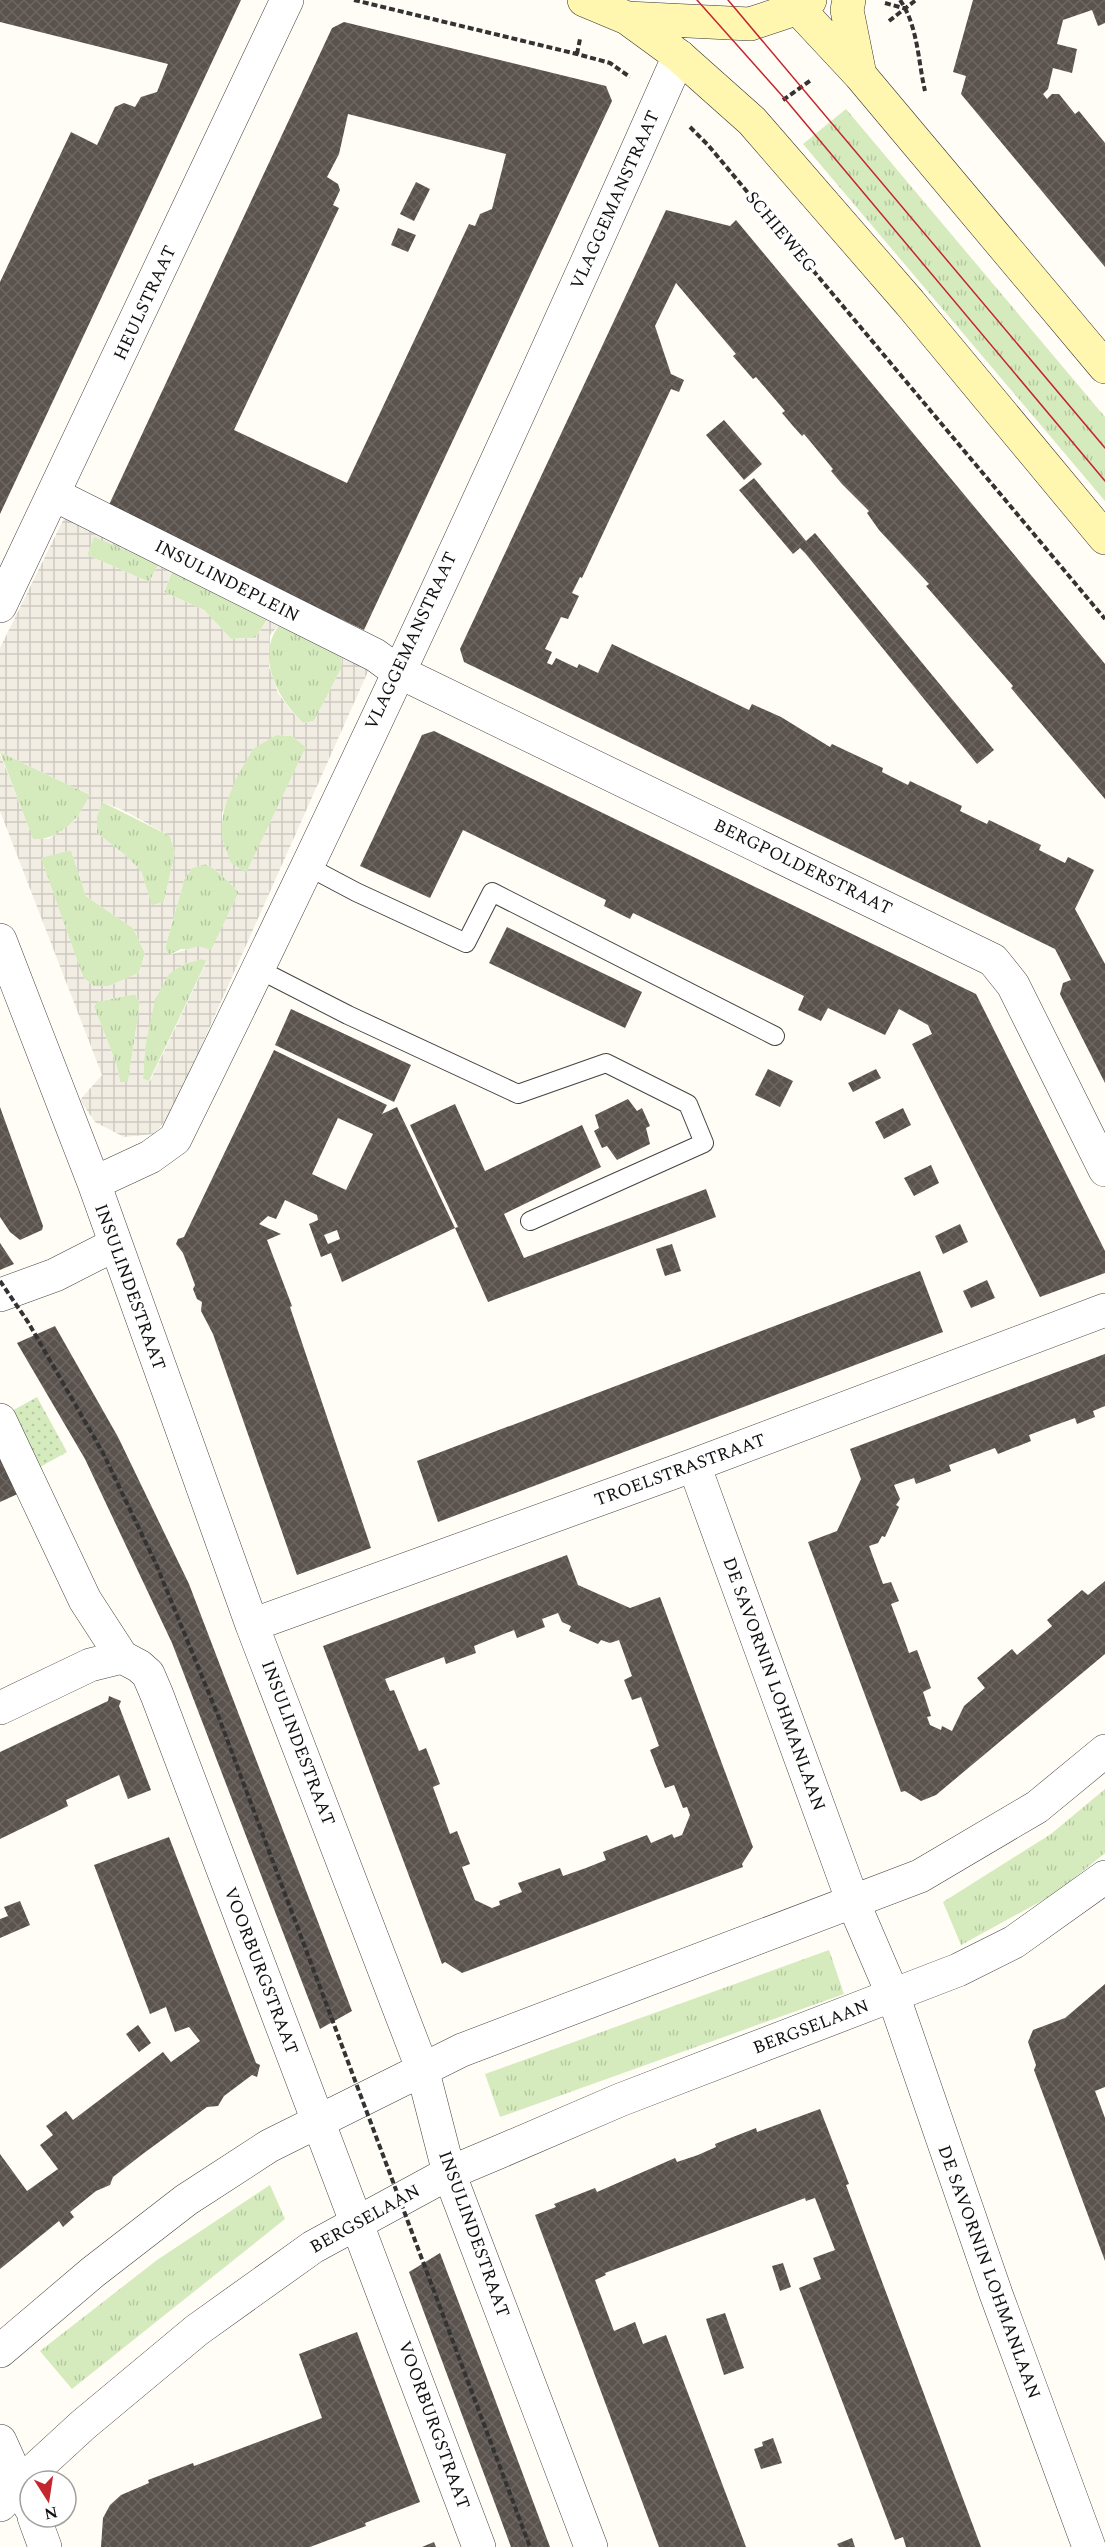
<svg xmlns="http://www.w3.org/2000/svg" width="1105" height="2547" font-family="Spectral,serif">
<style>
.grass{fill:url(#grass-tufts)}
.park{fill:url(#park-dots)}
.plaza{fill:url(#plaza-grid);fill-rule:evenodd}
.building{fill:url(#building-cross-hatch);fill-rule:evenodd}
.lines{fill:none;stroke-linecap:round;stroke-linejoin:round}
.lane-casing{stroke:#444;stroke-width:20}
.street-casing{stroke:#444;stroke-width:34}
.secondary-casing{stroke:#333;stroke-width:34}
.path{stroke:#333;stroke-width:4;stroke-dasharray:6 3;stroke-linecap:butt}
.lane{stroke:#fff;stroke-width:18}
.street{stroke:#fff;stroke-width:33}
.secondary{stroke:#fff6b0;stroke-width:33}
.tram{stroke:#c4262e;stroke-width:1.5}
.path-bridge{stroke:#333;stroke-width:4;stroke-dasharray:6 3;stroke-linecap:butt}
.labels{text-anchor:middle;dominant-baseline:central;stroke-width:6;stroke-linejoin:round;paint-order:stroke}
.street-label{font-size:18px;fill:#111;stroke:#fff}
</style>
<defs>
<pattern id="grass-tufts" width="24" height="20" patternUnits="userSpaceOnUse" patternTransform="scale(1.5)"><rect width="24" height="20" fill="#d5ebbd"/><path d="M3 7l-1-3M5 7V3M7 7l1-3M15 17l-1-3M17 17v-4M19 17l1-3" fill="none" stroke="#b6c8a1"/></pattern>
<pattern id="park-dots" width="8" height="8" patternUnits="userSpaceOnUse" patternTransform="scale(1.5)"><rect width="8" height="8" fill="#d5ebbd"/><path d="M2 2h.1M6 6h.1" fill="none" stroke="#b6c8a1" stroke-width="1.8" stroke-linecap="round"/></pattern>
<pattern id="plaza-grid" width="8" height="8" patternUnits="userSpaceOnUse" patternTransform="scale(1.5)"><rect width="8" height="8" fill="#f1ede2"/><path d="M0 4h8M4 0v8" fill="none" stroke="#cecac1"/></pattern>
<pattern id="building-cross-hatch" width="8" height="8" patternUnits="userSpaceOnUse" patternTransform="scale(1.5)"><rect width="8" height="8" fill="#5a524d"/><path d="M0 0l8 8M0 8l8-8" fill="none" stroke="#6d6662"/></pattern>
</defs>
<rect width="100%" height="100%" fill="#fffdf5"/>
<path class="grass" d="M846,109L1105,417V501L803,144Z
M94,536L159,564L149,582L87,555Z
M172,572L269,617L255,638L231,639L204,610L164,592Z
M281,623L342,656L341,669L314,721L303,723C277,698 254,655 281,623Z
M276,735L292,736L306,747L246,874C242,871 234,867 231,863C209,833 231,775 252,750C258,744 269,739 276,735Z
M0,752L90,795C79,820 61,839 33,840Z
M102,802L170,836L175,852L164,902L152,906L141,871L125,855L97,833V816Z
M71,850L86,896L133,928L145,953L139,973L109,986H93L83,977L40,857Z
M205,864L215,869L239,892L211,951L181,949L169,955L165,948L184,880L192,868Z
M201,959L207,960L149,1081L143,1079C145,1046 146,1003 168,975C176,966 190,962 201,959Z
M135,994L140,1003L128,1082H120L116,1063L94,1007L96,1002Z
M1105,1789V1853L1056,1893L961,1945L943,1902L1051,1834Z
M829,1950L844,1994L500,2117L485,2074Z
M270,2185L285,2219L72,2389L40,2351L157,2260Z"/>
<path class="park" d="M37,1397L67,1452L40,1467L10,1412Z"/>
<path class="plaza" d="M76,494L382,640L171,1114L154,1134L124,1137L95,1122L80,1100L102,1075L0,811V754L33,839H49L75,821L90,795L0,752V648ZM94,537L159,564L149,582L87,555ZM172,572L269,617V618L255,638L231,639L204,610L164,592ZM281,623L342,656L341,669L314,721L303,723L290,710L278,693L269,667L270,635ZM276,735L292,736L306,747L246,873L231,863L222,838V813L236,779L253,749ZM102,802L123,810L170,836L175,852L164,902L152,905L141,871L125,855L97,833V816ZM71,850L86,896L133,928L145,953L139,973L109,986H93L83,977L41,858ZM205,864L215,869L239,892L211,950L198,946L169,955L165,948L184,880L192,868ZM201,959L207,961L150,1081L143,1079L145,1048L155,1000L169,974L184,964ZM135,994L140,1003L128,1082H120L116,1063L94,1007L97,1002Z"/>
<path class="building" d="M0,0H241L0,514V282L71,132L97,145L115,107L124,103L135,107L141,97L157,92L168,64L0,22Z
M973,0H1105V23L1098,26L1092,10L1063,20L1057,44L1077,49L1072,73L1053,68L1048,89L1043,94L1047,99L1052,94H1059L1075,114L1079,111L1105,143V267L961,94L966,76L953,72Z
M344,22L606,86L612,101L364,630L107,509L332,28ZM348,114L506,154L492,209L480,214L475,226L469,224L347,483L234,430L339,208L333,205L340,190L338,184L327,177L339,154Z
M416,182L430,189L414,221L400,214Z
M666,210L730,226L736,220L1105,664V799L1011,688L1013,686L926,586L929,584L879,530L867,513L869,511L842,484L831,471L833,469L804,434L802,436L793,426L782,413L785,411L756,377L753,379L733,356L736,354L676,283L655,326L671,374L684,380L679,392L671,389L582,578L580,577L572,593L579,596L568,619L561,617L545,649L552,652L547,663L552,665L556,658L577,668L579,664L598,673L612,644L749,710L752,704L781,717L830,747L832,744L883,768L882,772L908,785L910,781L962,806L960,811L987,824L989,820L1041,845L1039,850L1065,863L1068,857L1094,870L1075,909L1105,964V1083L1060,994L1063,983L1071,980L1055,949L464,662L460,649Z
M398,228L416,235L408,252L391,245Z
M724,420L762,464L744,480L706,435Z
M754,478L806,541L815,533L994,750L977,764L805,553L800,548L793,554L739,490Z
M434,731L976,994L1105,1251V1273L1040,1297L912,1044L932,1034L928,1025L899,1009L885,1035L828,1008L821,1021L798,1010L804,996L633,913L630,919L604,906L606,900L463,830L430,898L360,866L422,735Z
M507,927L642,992L625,1028L489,963Z
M291,1009L411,1065L394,1102L275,1045Z
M274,1050L387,1105L382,1114L397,1107L455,1228L342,1282L331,1253L321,1257L309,1224L318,1220L317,1215L285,1200L276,1219L268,1216L259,1224L281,1234L267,1240L292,1306L290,1307L371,1548L297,1575L213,1334L201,1311L202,1302L197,1299L193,1289L195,1285L183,1253L176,1244L178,1239L184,1237ZM338,1118L373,1134L346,1190L312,1174ZM337,1230L340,1239L328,1244L324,1235Z
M768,1069L793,1081L780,1107L755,1095Z
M876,1069L881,1078L853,1092L848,1083Z
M628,1099L637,1111L642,1108L650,1126L646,1128L650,1144L617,1160L607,1146L602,1148L594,1131L599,1128L595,1115Z
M455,1104L485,1171L582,1125L601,1167L504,1214L524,1258L706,1189L716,1217L488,1302L455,1228L458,1227L410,1125Z
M0,1107L43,1226L42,1230L20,1240L10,1232L0,1217Z
M903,1108L911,1125L884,1139L875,1122Z
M931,1165L939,1183L914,1196L904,1178Z
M960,1224L968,1242L943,1254L935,1236Z
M0,1243L14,1264L0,1270Z
M672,1244L681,1271L665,1276L656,1249Z
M920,1271L943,1332L438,1522L417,1461Z
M987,1280L995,1298L971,1308L963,1291Z
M55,1326L118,1437L189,1584L352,2011L320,2029L172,1643L85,1459L17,1343Z
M1105,1354V1406L1093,1411L1095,1417L1077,1424L1075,1418L1053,1426L1029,1435L1031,1441L998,1454L995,1448L949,1465L951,1471L916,1484L914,1478L894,1485L900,1499L896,1505L899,1507L885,1537L882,1536L878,1543L869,1546L883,1584L891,1582L899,1601L891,1604L900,1628L909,1653L917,1650L931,1688L923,1692L931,1716L927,1717L930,1725L941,1730L942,1726L952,1731L964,1706L985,1688L977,1678L1012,1649L1017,1655L1052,1626L1047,1620L1082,1590L1088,1595L1105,1581V1654L936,1795L921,1801L905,1791L901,1792L808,1542L837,1531L861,1479L850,1449Z
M0,1450L22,1492L0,1502Z
M567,1555L578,1585L630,1608L660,1597L753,1847L742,1864L743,1867L462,1973L445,1962L442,1964L323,1646ZM558,1613L562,1622L571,1626L569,1631L598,1644L601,1640L610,1643L619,1640L632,1676L624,1680L632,1700L641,1697L659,1746L650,1750L665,1788L674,1785L683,1808L687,1807L690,1815L682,1835L674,1838L672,1834L651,1843L647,1835L603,1852L606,1860L586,1868L563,1876L560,1868L518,1883L522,1892L499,1901L500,1905L492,1908L475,1900L462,1867L470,1864L457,1831L450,1834L433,1787L440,1784L426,1748L419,1751L394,1690L390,1691L385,1679L444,1657L446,1664L476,1653L474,1646L514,1630L517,1638L545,1627L542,1619Z
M109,1696L121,1701L119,1706L151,1790L128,1799L119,1775L66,1800L68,1806L0,1839V1752L108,1701Z
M169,1837L256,2063L260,2065L257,2077L252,2075L224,2096L218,2106L207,2107L144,2153L113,2177L110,2185L96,2191L70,2212L74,2217L63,2227L59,2221L0,2269V2154L27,2191L58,2169L40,2145L53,2135L46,2126L66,2111L73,2120L163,2052L171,2062L200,2041L189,2027L175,2032L166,2007L150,2014L94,1865Z
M20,1901L30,1925L0,1938V1919L8,1916L4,1907Z
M1105,1984V2087L1095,2091L1105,2118V2261L1034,2070L1036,2065L1028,2042L1033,2030L1065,2018Z
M138,2025L151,2043L139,2052L126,2034Z
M820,2109L849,2184L846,2185L981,2547H906L903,2537L895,2540L799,2288L821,2279L813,2258L835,2250L815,2198L806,2201L805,2198L605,2273L606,2275L595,2280L614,2331L635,2322L643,2344L666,2335L746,2547H659L535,2215L556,2207L554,2204L595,2188L597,2192L675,2158L677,2162L698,2155L716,2147L715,2144L756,2128L757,2132Z
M440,2253L474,2343L550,2547H511L494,2501L409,2272Z
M783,2263L791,2287L780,2291L772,2266Z
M725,2313L744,2368L724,2375L706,2319Z
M357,2332L420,2502L365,2523L366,2526L310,2547H101L103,2518L110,2505L121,2495L149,2483L148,2480L193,2463L194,2466L322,2418L299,2354Z
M773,2438L782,2463L761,2469L754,2449L763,2446L762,2442Z
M852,2538L855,2547H839L837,2544Z
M434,2542L436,2547H422Z"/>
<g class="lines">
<defs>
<path id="lane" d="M307,866L356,892L466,943L492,892L775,1036
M258,969L348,1015L518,1094L606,1063L688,1104L704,1143L530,1221"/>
<path id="street" d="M55,495L375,655L397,671L993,960L1013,985L1105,1170
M0,606L287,0
M0,940L94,1183L252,1625L422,2068L449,2173L591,2547
M94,1183L150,1157L175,1139C351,782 518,420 679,56
M0,1295L55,1275L114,1245
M0,1420L85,1600L122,1657L139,1666L148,1674L157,1695L479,2547
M694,1465L853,1902L893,1995L996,2294L1089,2547
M252,1625L694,1465L1105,1310
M0,1708L90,1665L122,1657
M0,2351L93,2272L186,2200L269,2146L462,2050L920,1876L1037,1807L1105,1751
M0,2441L30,2507
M0,2505L21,2482L83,2425L197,2330L313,2247L449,2173L499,2152L620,2100L958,1970L1014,1942L1105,1877
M34,2517L45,2547"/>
<path id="secondary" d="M584,0L627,18L679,56L752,121L910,303L1105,538
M790,0L860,75L1105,367
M849,0L847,10L860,75
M627,18L750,24L798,8L810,0"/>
</defs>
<use href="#lane" class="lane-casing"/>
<use href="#street" class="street-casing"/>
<use href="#secondary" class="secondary-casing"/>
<path class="path" d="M354,0L577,54L610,63L630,77
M900,0C918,26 918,61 925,91
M885,3L907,9
M889,21L916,0
M577,54L580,39
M783,100L811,80
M690,127L708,145L1105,619"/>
<use href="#lane" class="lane"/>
<use href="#street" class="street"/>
<use href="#secondary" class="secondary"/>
<path class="tram" d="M697,0L785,99L1105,481
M728,0L1105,448"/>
<path class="path-bridge" d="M0,1281L28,1322L103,1453L156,1564L219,1718L530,2547"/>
</g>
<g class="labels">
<g class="street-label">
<text transform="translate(615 200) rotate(-66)">VLAGGEMANSTRAAT</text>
<text transform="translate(781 232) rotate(50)">SCHIEWEG</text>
<text transform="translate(145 303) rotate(-65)">HEULSTRAAT</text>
<text transform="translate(227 581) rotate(27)">INSULINDEPLEIN</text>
<text transform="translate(411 641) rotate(-65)">VLAGGEMANSTRAAT</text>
<text transform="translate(803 867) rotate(26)">BERGPOLDERSTRAAT</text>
<text transform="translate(130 1287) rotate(70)">INSULINDESTRAAT</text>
<text transform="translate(680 1470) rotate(-20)">TROELSTRASTRAAT</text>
<text transform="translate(774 1684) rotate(70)">DE SAVORNIN LOHMANLAAN</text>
<text transform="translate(298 1743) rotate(69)">INSULINDESTRAAT</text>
<text transform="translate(261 1971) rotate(69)">VOORBURGSTRAAT</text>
<text transform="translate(811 2027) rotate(-21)">BERGSELAAN</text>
<text transform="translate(365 2219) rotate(-29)">BERGSELAAN</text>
<text transform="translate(474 2234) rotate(70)">INSULINDESTRAAT</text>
<text transform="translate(989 2272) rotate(70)">DE SAVORNIN LOHMANLAAN</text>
<text transform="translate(434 2425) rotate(70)">VOORBURGSTRAAT</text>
</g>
</g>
<g transform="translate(48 2499) rotate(168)"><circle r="28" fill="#ffffff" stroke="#a0a0a0" stroke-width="1.5"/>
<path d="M0-4.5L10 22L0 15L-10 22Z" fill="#c4262e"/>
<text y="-9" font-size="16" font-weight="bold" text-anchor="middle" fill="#111111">N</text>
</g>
</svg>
